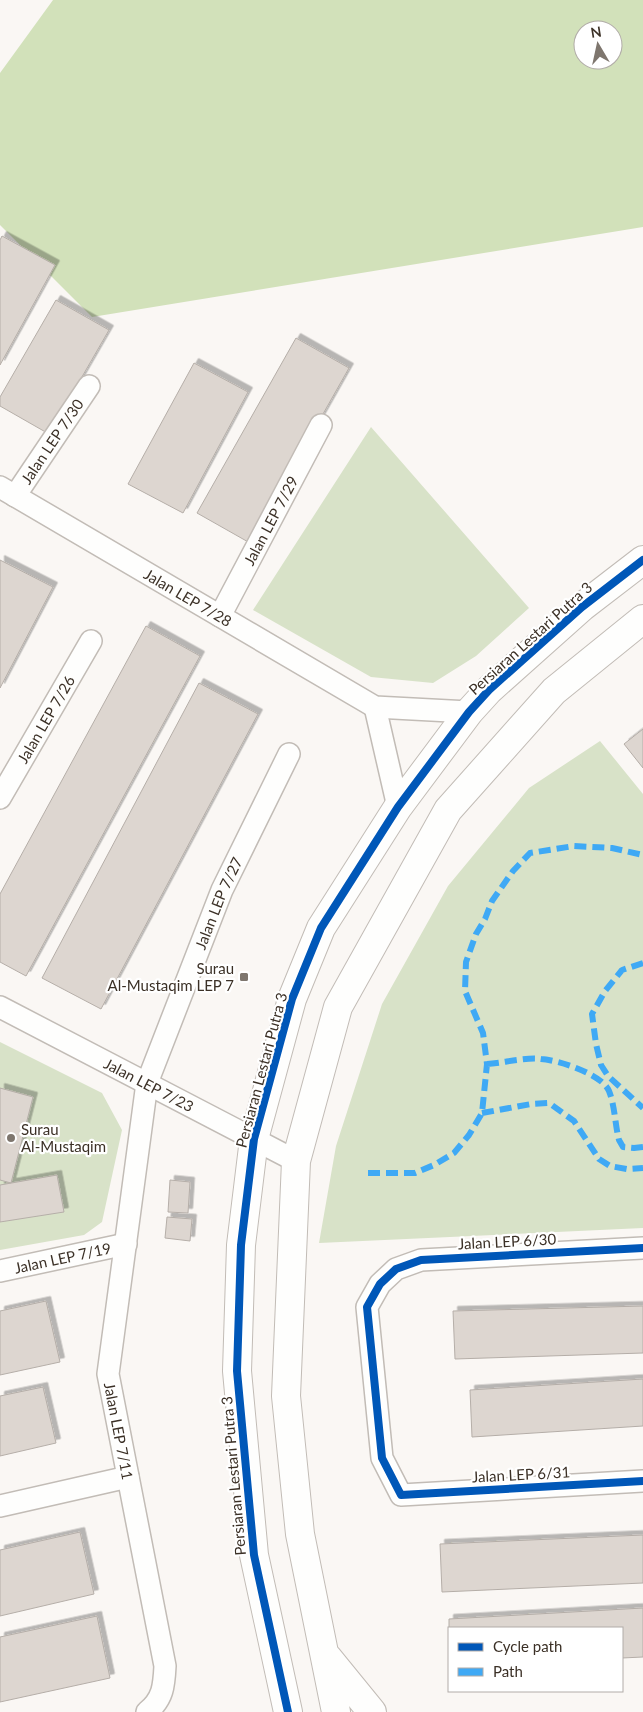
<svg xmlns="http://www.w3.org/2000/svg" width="643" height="1712" font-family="Lato,sans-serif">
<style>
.green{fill:#d8e2c8}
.forest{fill:#d2e1ba;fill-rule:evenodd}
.building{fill:#ddd6d0;stroke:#b5aea8;filter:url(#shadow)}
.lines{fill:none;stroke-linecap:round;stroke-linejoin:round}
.minor-casing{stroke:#c2bcb6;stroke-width:24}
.tertiary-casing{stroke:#c2bcb6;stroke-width:30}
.minor{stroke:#fefefd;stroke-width:21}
.tertiary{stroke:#fefefd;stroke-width:28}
.quiet{stroke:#3fa9f5;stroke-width:6;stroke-dasharray:12 6;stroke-linecap:butt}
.cycleway-casing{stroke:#fff;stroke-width:11}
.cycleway{stroke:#0057b8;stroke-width:8}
.poi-dot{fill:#7e766e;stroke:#fff;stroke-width:2}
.labels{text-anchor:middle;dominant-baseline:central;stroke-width:4.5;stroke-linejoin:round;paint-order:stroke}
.street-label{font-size:15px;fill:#3b3026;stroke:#fff}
.poi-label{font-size:15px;fill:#3b3026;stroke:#fff;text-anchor:end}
</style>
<defs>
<filter id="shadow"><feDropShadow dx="4.5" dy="-4.5" stdDeviation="0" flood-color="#0004"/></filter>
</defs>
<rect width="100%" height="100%" fill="#faf7f4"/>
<path class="green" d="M371,427L529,608L476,656L433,683L371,677L253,610Z
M600,741L643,794V1228L319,1243L336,1146L382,1004L448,886L529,788Z
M0,1042L102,1093L122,1130L102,1222L84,1235L0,1250Z"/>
<path class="forest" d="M53,0H643V227L92,317L0,225V73ZM583,30H613V60H583Z"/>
<path class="building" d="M2,236L55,265L0,365V240Z
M56,300L109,330L49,434L0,406V397Z
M296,338L349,368L250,543L197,513Z
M194,363L248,392L183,513L128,484Z
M0,560L53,587L0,688Z
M146,626L200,656L26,976L0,962V894Z
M199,683L258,714L101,1009L42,978Z
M643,729V768L624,744Z
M0,1088L33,1097L11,1183L0,1180Z
M57,1175L64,1212L0,1222V1185Z
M170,1180L190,1182L188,1213L168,1212Z
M167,1217L192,1219L190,1241L165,1238Z
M46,1301L60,1362L0,1375V1311Z
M643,1306V1353L455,1359L453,1311Z
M643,1379V1426L472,1437L470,1390Z
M43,1387L56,1443L0,1456V1396Z
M80,1532L94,1594L0,1616V1550Z
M643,1535V1583L442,1592L440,1544Z
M643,1608V1657L622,1658V1628H449V1619Z
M97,1616L110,1678L0,1702V1637Z"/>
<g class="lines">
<defs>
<g id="minor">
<path id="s1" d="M0,487L375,707L469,712"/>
<path id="s2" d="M15,496L89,386"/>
<path id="s3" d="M220,616L321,425"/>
<path d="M375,707L398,807"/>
<path id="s4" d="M0,798L91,641"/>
<path id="s5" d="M0,1007L296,1161"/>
<path d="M643,1248L421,1260L396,1269L380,1284L367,1307L382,1458L401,1495L643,1481"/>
<path id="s6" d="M0,1271L126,1244"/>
<path d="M0,1506L128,1477"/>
<path id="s7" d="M147,1712C163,1699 164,1686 165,1666L108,1374L147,1083L222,890L289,754"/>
</g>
<path id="tertiary" d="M328,1658L372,1712
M288,1712L254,1555L237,1371L241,1245L254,1139L292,999L321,928L398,807L469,712L489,690L582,607L643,560
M336,1712L300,1534L286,1396L296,1161L338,1007L448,810L554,691L643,619"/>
</defs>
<use href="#minor" class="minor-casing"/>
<use href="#tertiary" class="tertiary-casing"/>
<use href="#minor" class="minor"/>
<use href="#tertiary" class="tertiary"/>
<path class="quiet" d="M643,963L622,970L605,991L592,1014L596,1044L601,1065L608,1076L643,1108
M487,1064C503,1063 526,1057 541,1059C558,1060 602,1074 609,1091C615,1106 615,1125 619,1140L623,1147L634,1148L643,1147
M482,1113L531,1104L549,1103L574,1121L599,1159L610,1166L627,1169L643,1168
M368,1173H415L434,1165L454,1153L469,1135L482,1113L487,1064L483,1033L465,991L466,962L476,934L485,919L492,901L513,871L530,853L574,846L612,848L643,855"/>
<defs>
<path id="cycleway" d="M643,1248L421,1260L396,1269L380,1284L367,1307L382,1458L401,1495L643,1481
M288,1712L254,1555L237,1371L241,1245L254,1139L292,999L321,928L398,807L469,712L489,690L582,607L643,560"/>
</defs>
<use href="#cycleway" class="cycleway-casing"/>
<use href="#cycleway" class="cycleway"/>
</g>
<g class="poi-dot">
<rect x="239" y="972" width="10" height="10" rx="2.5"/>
<circle cx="11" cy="1138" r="5"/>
</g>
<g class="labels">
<g class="street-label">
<text stroke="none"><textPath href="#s2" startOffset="66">Jalan LEP 7/30</textPath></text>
<text stroke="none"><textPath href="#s3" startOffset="108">Jalan LEP 7/29</textPath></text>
<text stroke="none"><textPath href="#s1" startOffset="218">Jalan LEP 7/28</textPath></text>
<text transform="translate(530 638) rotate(-42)">Persiaran Lestari Putra 3</text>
<text stroke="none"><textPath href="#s4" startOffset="91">Jalan LEP 7/26</textPath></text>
<text stroke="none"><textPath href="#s7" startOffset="836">Jalan LEP 7/27</textPath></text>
<text transform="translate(261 1070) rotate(-75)">Persiaran Lestari Putra 3</text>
<text stroke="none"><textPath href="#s5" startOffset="168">Jalan LEP 7/23</textPath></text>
<text transform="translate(507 1241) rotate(-3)">Jalan LEP 6/30</text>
<text stroke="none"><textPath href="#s6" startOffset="64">Jalan LEP 7/19</textPath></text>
<text transform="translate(119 1431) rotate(79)">Jalan LEP 7/11</text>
<text transform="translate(521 1474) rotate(-3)">Jalan LEP 6/31</text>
<text transform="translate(233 1476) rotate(-95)">Persiaran Lestari Putra 3</text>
</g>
<g class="poi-label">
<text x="234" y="968">Surau<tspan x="234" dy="17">Al-Mustaqim LEP 7</tspan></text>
<text x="21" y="1129" text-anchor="start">Surau<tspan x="21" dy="17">Al-Mustaqim</tspan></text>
</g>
</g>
<rect x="448" y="1627" width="175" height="65" fill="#ffffff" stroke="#b1aca8"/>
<rect x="458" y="1643" width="25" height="8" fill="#0057b8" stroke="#b1aca8"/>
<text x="493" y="1652" font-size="15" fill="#3b3026">Cycle path</text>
<rect x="458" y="1668" width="25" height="8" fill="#3fa9f5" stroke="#b1aca8"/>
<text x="493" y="1677" font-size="15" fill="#3b3026">Path</text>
<g transform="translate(598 45) rotate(351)"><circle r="24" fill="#ffffff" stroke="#b1aca8"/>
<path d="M0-4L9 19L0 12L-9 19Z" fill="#7e766e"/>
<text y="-8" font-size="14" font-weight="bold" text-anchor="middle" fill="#3b3026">N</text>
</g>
</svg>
